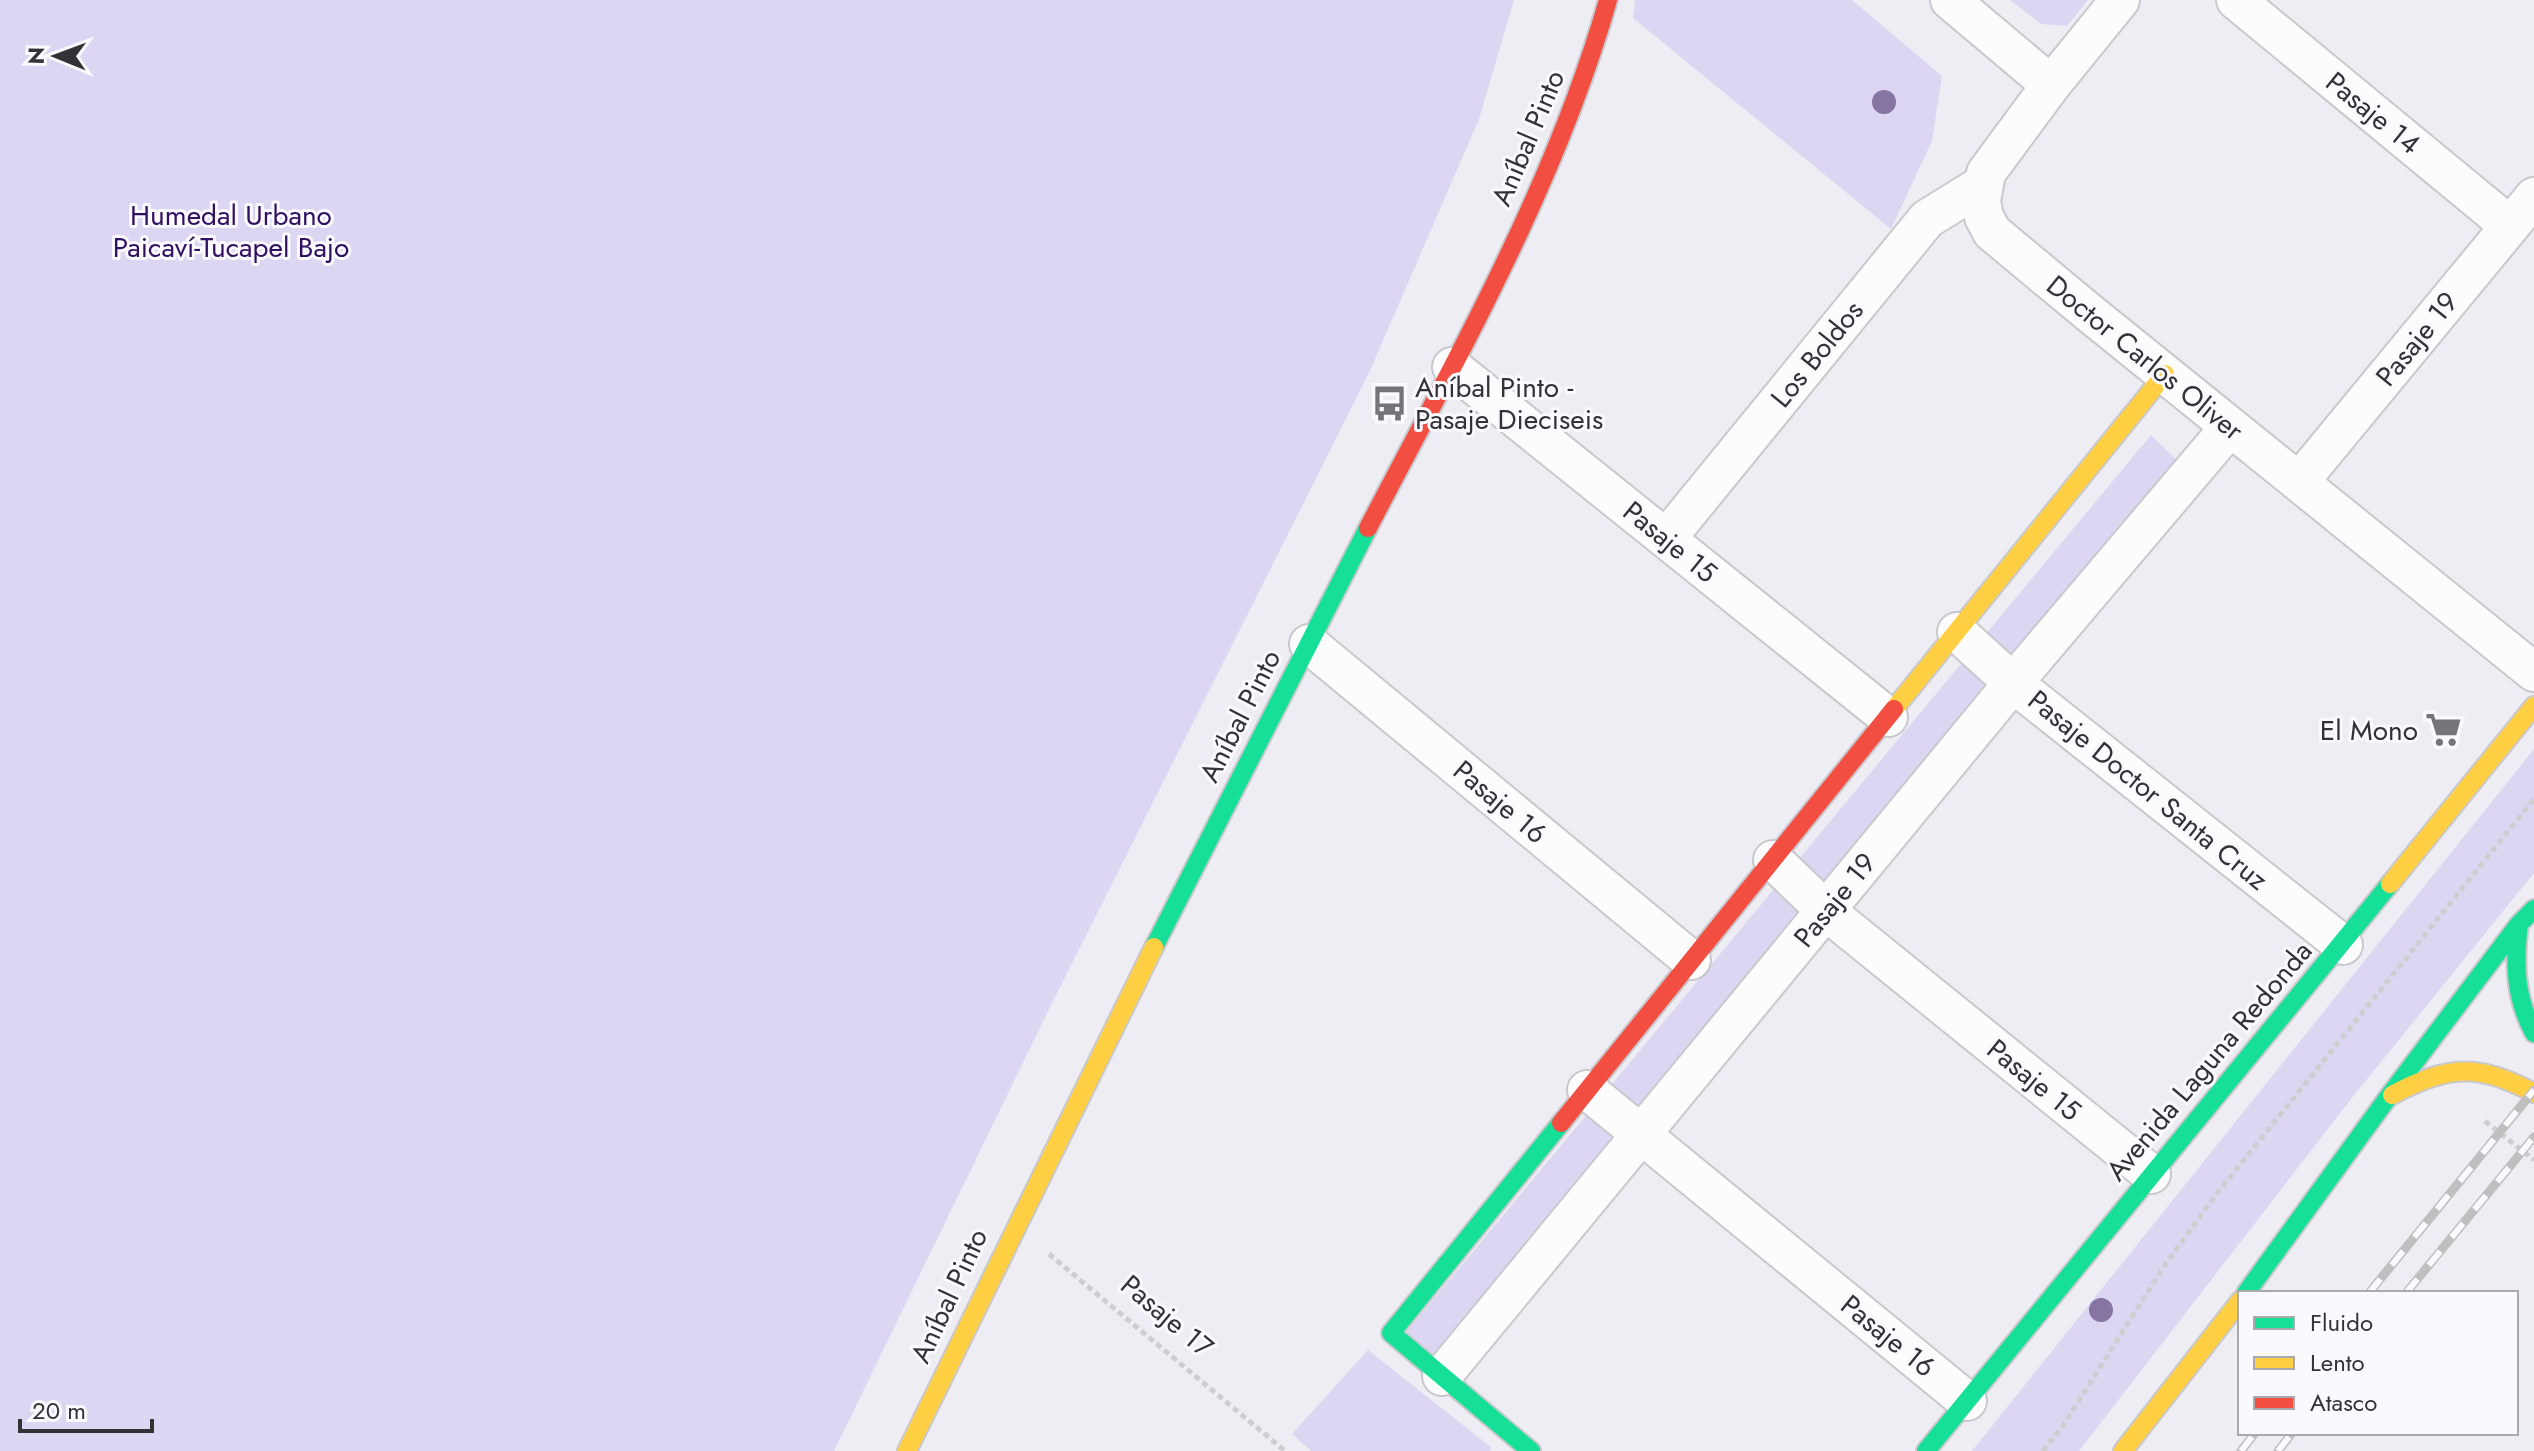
<svg xmlns="http://www.w3.org/2000/svg" width="2534" height="1451" font-family="Jost,sans-serif">
<style>
.green{fill:#dcd6f2}
.lines{fill:none;stroke-linecap:round;stroke-linejoin:round}
.street-casing{stroke:#c9c8cc;stroke-width:42}
.fast-casing{stroke:#c9c8cc;stroke-width:22}
.slow-casing{stroke:#c9c8cc;stroke-width:22}
.jam-casing{stroke:#c9c8cc;stroke-width:22}
.path{stroke:#ceced0;stroke-width:5;stroke-dasharray:6 4;stroke-linecap:butt}
.street{stroke:#fcfcfd;stroke-width:38}
.fast{stroke:#16e098;stroke-width:18}
.slow{stroke:#ffcf43;stroke-width:18}
.jam{stroke:#f24e42;stroke-width:18}
.rail-casing{stroke:#bfbfc0;stroke-width:9}
.rail{stroke:#faf9fd;stroke-width:6;stroke-dasharray:18;stroke-linecap:butt}
.tree{fill:#8674a2}
.labels{text-anchor:middle;dominant-baseline:central;stroke-width:6;stroke-linejoin:round;paint-order:stroke}
.street-label{font-size:28px;fill:#333337;stroke:#faf9fd}
.park-label{font-size:28px;fill:#30115f;stroke:#faf9fd}
.poi-label{font-size:28px;fill:#333337;stroke:#faf9fd;text-anchor:start}
</style>
<rect width="100%" height="100%" fill="#eeedf3"/>
<path class="green" d="M0,0H1514L1479,119L1369,373L1051,1005L834,1451H0Z
M1635,0H1852L1942,76L1932,141L1891,229L1633,18Z
M2010,0H2088L2067,26L2041,24Z
M2151,435L2177,460L1432,1362L1402,1337Z
M2534,749V873L2351,1099L2079,1451H1972Z
M1368,1350L1492,1448L1490,1451H1311L1292,1434Z"/>
<g class="lines">
<defs>
<path id="street" d="M1950,0L2051,85
M2120,0L2051,85L1986,173L1981,201L1984,217L1992,232L2087,311L2534,672
M2236,0L2510,226
M1452,367L1888,717
M2299,482L2534,197
M1666,539L1927,219L1982,185
M1957,632L2013,683L2343,945
M1309,644L1691,960
M1773,860L1826,911L2151,1174
M1587,1090L1967,1401
M1442,1376L2013,683L2230,427"/>
<path id="fast" d="M2519,924C2514,963 2515,998 2534,1033
M1154,947L1368,528
M2246,1293L2389,1096L2519,924L2534,909
M1531,1451L1391,1333L1561,1123
M1926,1451L2390,884"/>
<path id="slow" d="M1894,709L2165,374
M2390,884L2534,706
M2392,1095C2447,1065 2479,1063 2534,1093
M907,1451L1154,947
M2123,1451L2240,1301"/>
<path id="jam" d="M1368,528C1457,357 1555,186 1608,0
M1561,1123L1894,709"/>
</defs>
<use href="#street" class="street-casing"/>
<use href="#fast" class="fast-casing"/>
<use href="#slow" class="slow-casing"/>
<use href="#jam" class="jam-casing"/>
<path class="path" d="M2485,1121L2534,1160
M1049,1254L1285,1451
M2043,1451L2064,1424L2165,1265L2215,1196L2534,799"/>
<use href="#street" class="street"/>
<use href="#fast" class="fast"/>
<use href="#slow" class="slow"/>
<use href="#jam" class="jam"/>
<defs>
<path id="rail" d="M2369,1293L2534,1090
M2406,1293L2534,1137
M2241,1451L2255,1433
M2278,1451L2292,1433"/>
</defs>
<use href="#rail" class="rail-casing"/>
<use href="#rail" class="rail"/>
</g>
<g class="tree">
<circle cx="1884" cy="102" r="12"/>
<circle cx="2101" cy="1310" r="12"/>
</g>
<defs>
<symbol id="bus-bare" viewBox="-9 -9 18 18"><path d="M-5-6H5V4H4V6H2V4H-2V6H-4V4H-5ZM-3.5-4V0h7V-4ZM-3.5 1.2v1.5H-2V1.2ZM2 1.2v1.5H3.5V1.2Z" fill="#747479" stroke="#faf9fd" stroke-width="2.5" paint-order="stroke"/></symbol>
<symbol id="supermarket-bare" viewBox="-9 -9 18 18"><path d="M-6-5.5h2.5l.6 2H6L4.5 2H-2.5L-4.4-4H-6ZM-1.5 3.2a1.3 1.3 0 1 0 .1 0ZM3 3.2a1.3 1.3 0 1 0 .1 0Z" fill="#747479" stroke="#faf9fd" stroke-width="2.5" paint-order="stroke"/></symbol>
</defs>
<g fill-rule="evenodd">
<use href="#bus-bare" x="1364" y="378" width="51" height="51"/>
<use href="#supermarket-bare" x="2418" y="704" width="51" height="51"/>
</g>
<g class="labels">
<g class="street-label">
<text transform="translate(2373 113) rotate(39)">Pasaje 14</text>
<text transform="translate(1528 138) rotate(-67)">Aníbal Pinto</text>
<text transform="translate(2417 339) rotate(-51)">Pasaje 19</text>
<text transform="translate(1817 354) rotate(-51)">Los Boldos</text>
<text transform="translate(2145 358) rotate(39)">Doctor Carlos Oliver</text>
<text transform="translate(1670 542) rotate(39)">Pasaje 15</text>
<text transform="translate(1240 716) rotate(-63)">Aníbal Pinto</text>
<text transform="translate(2148 790) rotate(39)">Pasaje Doctor Santa Cruz</text>
<text transform="translate(1500 802) rotate(40)">Pasaje 16</text>
<text transform="translate(1835 900) rotate(-51)">Pasaje 19</text>
<text transform="translate(2209 1061) rotate(-50)">Avenida Laguna Redonda</text>
<text transform="translate(2034 1080) rotate(39)">Pasaje 15</text>
<text transform="translate(949 1296) rotate(-65)">Aníbal Pinto</text>
<text transform="translate(1167 1316) rotate(40)">Pasaje 17</text>
<text transform="translate(1888 1336) rotate(39)">Pasaje 16</text>
</g>
<g class="park-label">
<text x="231" y="215">Humedal Urbano<tspan x="231" dy="32">Paicaví-Tucapel Bajo</tspan></text>
</g>
<g class="poi-label">
<text x="1415" y="387">Aníbal Pinto -<tspan x="1415" dy="32">Pasaje Dieciseis</tspan></text>
<text x="2418" y="730" text-anchor="end">El Mono</text>
</g>
</g>
<rect x="2238" y="1291" width="280" height="144" fill="#faf9fd" stroke="#aaaaae" stroke-width="2"/>
<rect x="2254" y="1317" width="40" height="12" fill="#16e098" stroke="#aaaaae" stroke-width="2"/>
<text x="2310" y="1331" font-size="24" fill="#333337">Fluido</text>
<rect x="2254" y="1357" width="40" height="12" fill="#ffcf43" stroke="#aaaaae" stroke-width="2"/>
<text x="2310" y="1371" font-size="24" fill="#333337">Lento</text>
<rect x="2254" y="1397" width="40" height="12" fill="#f24e42" stroke="#aaaaae" stroke-width="2"/>
<text x="2310" y="1411" font-size="24" fill="#333337">Atasco</text>
<g transform="translate(56 56) rotate(271)" stroke="#faf9fd" stroke-width="6" paint-order="stroke">
<path d="M0-6L14 30L0 20L-14 30Z" fill="#333337"/>
<text y="-12" font-size="22" font-weight="bold" text-anchor="middle" fill="#333337">N</text>
</g>
<path d="M20 1419v12h132v-12" fill="none" stroke="#333337" stroke-width="4"/>
<text x="32" y="1419" font-size="24" fill="#333337" stroke="#faf9fd" stroke-width="6" paint-order="stroke">20 m</text>
</svg>
